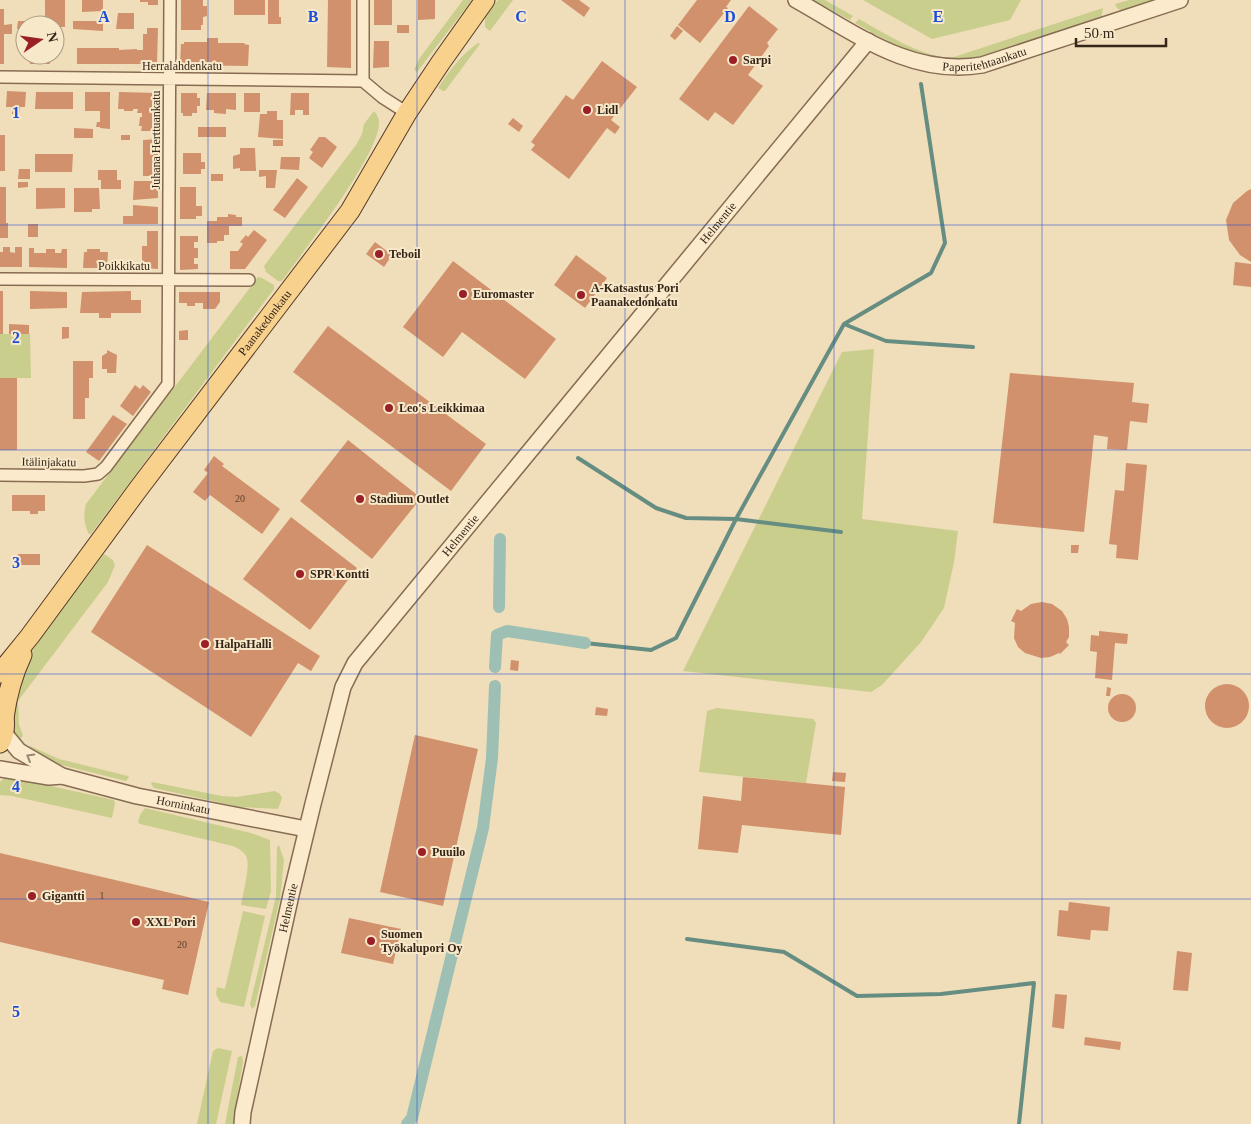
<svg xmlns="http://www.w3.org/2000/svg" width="1251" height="1124" font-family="Georgia,serif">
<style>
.green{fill:#cace8d}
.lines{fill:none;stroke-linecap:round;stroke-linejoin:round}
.stream{stroke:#668d82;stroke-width:4}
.canal{stroke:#9ec0b4;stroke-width:12}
.building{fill:#d1916c}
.minor-casing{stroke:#876c53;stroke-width:14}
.tertiary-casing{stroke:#876c53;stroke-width:18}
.primary-casing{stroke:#543a28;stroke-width:21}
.minor{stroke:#fbebcc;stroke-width:11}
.tertiary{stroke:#fbebcc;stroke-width:15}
.primary{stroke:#f8d18c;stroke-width:19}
.oneway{stroke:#988872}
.grid{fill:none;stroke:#1d4ed8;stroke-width:1;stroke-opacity:0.55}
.poi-dot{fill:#9a1f26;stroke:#f7e8c9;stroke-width:2}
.labels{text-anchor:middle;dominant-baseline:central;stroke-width:4;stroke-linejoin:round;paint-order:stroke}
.number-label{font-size:10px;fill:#5c402e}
.street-label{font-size:12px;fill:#352519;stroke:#f7e8c9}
.poi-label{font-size:12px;font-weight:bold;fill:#352519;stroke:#f7e8c9;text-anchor:start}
.grid-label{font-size:16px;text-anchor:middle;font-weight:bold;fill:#1d4ed8;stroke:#f7e8c9;stroke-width:4;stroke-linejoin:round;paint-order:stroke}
</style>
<rect width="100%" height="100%" fill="#f0ddb9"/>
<path class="green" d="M463,0H472L417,72L414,70L419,59Z
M498,0H513L490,31L485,27V17Z
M812,0H825L853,16L850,20Z
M863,0H1021L1010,20L932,39Z
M1129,0H1161L1123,12L1117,8L1115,4Z
M1103,8L1101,20L980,58C927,66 899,48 855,23L859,19C888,35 917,55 951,58Z
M478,43L480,44L445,91H443L438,88C449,71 462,54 478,43Z
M374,111C376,113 379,118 379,121C382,152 302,253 282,281H278L266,272L264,266L356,145L362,134L364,124Z
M258,277L262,278L274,285V289L91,534H89C84,525 83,514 86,504Z
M0,334H30L31,378H0Z
M874,349L862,519L958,531L954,562L944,608L921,642L882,685L871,692L683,671L842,352Z
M104,554L113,560L115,565L108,582L18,701L19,725L23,735L18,744L14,738L11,702L30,652Z
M717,708L813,719L816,723L806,783L699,772L707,711Z
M30,746L59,759L128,776L129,777L126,781L49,762L26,749Z
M6,776L114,800L115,804L112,818L12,796L0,795V782Z
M152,782L222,796L236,797L275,791L280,794L282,798L278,809L239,807L154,788L151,784Z
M145,808L251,833L270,840L271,891L266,909L241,905C243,893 251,865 246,856C243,851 238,848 233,846L140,824L138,822L140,815Z
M279,845L284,860L280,899L255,1006L252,1009L250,1004L276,896L277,847Z
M243,911L265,916L244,1007L220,1002L216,994L217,987L225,989Z
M218,1048L232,1051L216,1124H197L213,1051Z
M242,1056L243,1062L233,1124H225L238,1057Z"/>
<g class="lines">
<path class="stream" d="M844,324L886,341L973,347
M578,458L656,508L686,518L736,519L841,532
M585,643L651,650L676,638L736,519L844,324L931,273L945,243L921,84
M687,939L784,952L857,996L941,994L1034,983L1019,1124"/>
<path class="canal" d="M499,607L500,539
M495,667L497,635L507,631L585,643
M407,1124L412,1118L483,828L492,758L495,686"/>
</g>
<path class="building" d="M45,0H65V27H55V21H45Z
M82,0H103V11L82,12Z
M140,0H158V5H148V2H140Z
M181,0H203V6H207V16L203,17V25H201V30H181Z
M234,0H265V15H234Z
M268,0H279V17H281V24H268Z
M328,0H351V68L327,67Z
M374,0H392V25H374Z
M418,0H435V19L418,20Z
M561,0H579L590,8L584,17Z
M697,0H731L726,7L728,8L700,43L678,25Z
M749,6L778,29L767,43L769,46L748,75L763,86L733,125L715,112L708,121L679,99Z
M0,9H4V25L12,24V34H4V64H0Z
M118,13H134V29H116Z
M18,21H30V25H25V29H17Z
M73,21H103V31L73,29Z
M397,25H409V33H397Z
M677,26L683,31L675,40L670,36Z
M147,28H158L157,64H77V48H119V50L137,49V50H143V34H147Z
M207,38H218V43H245L244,44L249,45L248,66L180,65L181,44H184V42H207Z
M374,41H389V67L373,68Z
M30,55H50V64H30Z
M602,61L637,87L611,120L620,127L615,134L607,128L569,179L531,150L535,145L531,142L566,95L573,100Z
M7,91L26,92L25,107H20L19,114H12V107H6Z
M36,92H73V109H35Z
M85,92H110V129L100,128V127H96L97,122H100V111H85Z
M119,92L158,93V131H141L142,126H139L140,117H142V113H137L138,109H133V111H124V109H118Z
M181,93H197V98H200V106H197V113H192V116H183V113H181Z
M207,93H236V110L226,109V114L214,113V110H206Z
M244,93H260V112H244Z
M291,93H309V115H303V110H295V115H290Z
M267,111H277V120H283V139L258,137L260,114H267Z
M513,118L523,126L519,132L508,124Z
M198,127H226V137H198Z
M74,128L93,129V138H74Z
M0,135H5V171H0Z
M121,135H130V140H121Z
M319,137H325L337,147L322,168L309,158L313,152L310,150Z
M158,139V176H143V140Z
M273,140H283V146H273Z
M240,148H255L256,171H240V168L233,169V156L240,154Z
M183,153H201V162H205V169H201V174H183Z
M35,154H73L72,172H35Z
M281,157H300L299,170L280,169Z
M19,169H30V179H18Z
M98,170H117V180H121V189H101V180H98Z
M259,170H277L275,188H266V176L259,177Z
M211,174H223V181H211Z
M297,178L308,187L285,218L273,210Z
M134,181H158V198L133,200Z
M18,182H28V187L18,188Z
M0,187H6V223H8V238H0Z
M180,187H196V206H202V216H196V219H180Z
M36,188H65V208L36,209Z
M74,188H99L100,209H92V212H74Z
M1251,189V262L1240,255L1229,240L1226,220L1233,203L1247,191Z
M133,205L158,207V224H123V216H133Z
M228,214L236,215V217H242V226H229V235H224V241H217V243H207V221H217V217H228Z
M28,224H38V237H28Z
M254,230L267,240L245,269H230V251H238L243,244L240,242L246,235L248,237Z
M147,231H158V269L142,268V246H147Z
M180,236H198V242H194V248H198V258H194V264H198V269L180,270Z
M375,242L392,255L384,267L366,254Z
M3,247H10V252L15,253V247H22V267H0V252H3Z
M29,248H34V253H46V249H55V253H61L62,249H67V268L29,267Z
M87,249H100V252H108L107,268H83L84,252H87Z
M576,255L607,278L585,308L554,285Z
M453,261L556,339L525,379L462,332L443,357L403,327Z
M1235,262L1251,264V287L1233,285Z
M0,291H3V334H0Z
M30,291L67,292V308L30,309Z
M131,291V300H141V313H111V318H99V313H80L82,292Z
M179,292H220V302L215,309H203V303H195V306H187V303H179Z
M9,324L29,325V334H9Z
M328,326L486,444L451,491L293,372Z
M62,327H69V338L62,339Z
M188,330V340H179V331Z
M107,350L117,355L116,373H107V369H102V356L107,353Z
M73,361H93V378H89V398H85V419H73Z
M1010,373L1134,383L1132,402L1149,404L1147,423L1130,421L1127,450L1107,449L1108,437L1094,435L1084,532L993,523Z
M0,378H17V450H0Z
M135,385L140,389L143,385L151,392L133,416L120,406Z
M113,415L127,424L99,461L86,452Z
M348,440L421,498L372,559L300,501Z
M214,456L224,464L222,466L280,509L262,534L210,495L205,501L193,492L208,473L204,470Z
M1126,463L1147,465L1138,560L1116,558L1117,545L1109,544L1115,490L1124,491Z
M12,495H45V511H38V514H30V511H12Z
M291,517L357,568L310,630L243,579Z
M147,545L320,656L311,671L298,663L251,737L91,632Z
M1071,545H1079L1078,553H1071Z
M18,554H40V565H17Z
M1042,602L1052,604L1062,611L1067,619L1069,627V637L1066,642L1069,645L1060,654L1059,653L1050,657L1041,658L1025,653L1018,647L1014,638L1015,623L1011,621L1017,609L1021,611L1031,604Z
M1099,631L1128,634L1127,644L1115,643L1112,680L1095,678L1097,652L1090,651L1091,635L1099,636Z
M511,660L519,661L518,671L510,670Z
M1205 706a22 22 0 1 1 44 0a22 22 0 1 1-44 0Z
M1107,687L1111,688L1110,696H1106Z
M1108 708a14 14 0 1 1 28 0a14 14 0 1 1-28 0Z
M596,707L608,709L607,716L595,715Z
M415,735L478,749L443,906L380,892Z
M833,772L846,773L845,782L832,781Z
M743,777L845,787L841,835L742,825L738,853L698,849L703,796L741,801Z
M0,853L209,902L188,995L162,989L164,980L0,942Z
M1069,902L1110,907L1108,931L1091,930L1090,940L1057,936L1059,910L1068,911Z
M349,918L401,929L393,964L341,953Z
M1177,951L1192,953L1188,991L1173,990Z
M1055,994L1067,995L1064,1029L1052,1027Z
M1085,1037L1121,1042L1120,1050L1084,1045Z"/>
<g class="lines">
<defs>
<path id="minor" d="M363,0V81L382,97L407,113
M0,77L363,81
M0,279L249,280
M0,475L84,476L98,474L106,467L168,384L170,0"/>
<g id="tertiary">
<path id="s1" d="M796,0C855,33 911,77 982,65L1180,0"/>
<path id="s2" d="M4,733L19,751L62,776L137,796L306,829"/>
<path d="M0,769L49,777L62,776"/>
<path id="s3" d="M242,1124L243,1112L291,895L313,804L343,687L355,663L868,41"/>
</g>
<g id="primary">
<path id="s4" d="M0,673L30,636L139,488L350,211L407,113L441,62L485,0"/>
<path d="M4,718C7,696 12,676 22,655"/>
<path d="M0,743C6,731 6,720 1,708"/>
</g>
</defs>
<use href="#minor" class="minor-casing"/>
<use href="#tertiary" class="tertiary-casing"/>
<use href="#primary" class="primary-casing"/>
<use href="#minor" class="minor"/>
<use href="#tertiary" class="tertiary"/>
<use href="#primary" class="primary"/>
</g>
<defs><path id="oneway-chevron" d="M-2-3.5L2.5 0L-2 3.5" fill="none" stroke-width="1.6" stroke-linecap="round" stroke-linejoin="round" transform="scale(1.25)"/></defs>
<use class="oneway" href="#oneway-chevron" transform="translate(30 757) rotate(-150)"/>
<path class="grid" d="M208,0V1124M417,0V1124M625,0V1124M834,0V1124M1042,0V1124M0,225H1251M0,450H1251M0,674H1251M0,899H1251"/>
<g class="poi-dot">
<circle cx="733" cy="60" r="5"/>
<circle cx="587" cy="110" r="5"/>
<circle cx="379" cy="254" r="5"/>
<circle cx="463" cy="294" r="5"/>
<circle cx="581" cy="295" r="5"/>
<circle cx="389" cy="408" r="5"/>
<circle cx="360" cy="499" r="5"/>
<circle cx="300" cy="574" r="5"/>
<circle cx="205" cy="644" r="5"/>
<circle cx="422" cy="852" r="5"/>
<circle cx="32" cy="896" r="5"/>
<circle cx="136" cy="922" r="5"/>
<circle cx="371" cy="941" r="5"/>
</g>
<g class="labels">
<g class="number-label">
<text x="240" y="498">20</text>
<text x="102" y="895">1</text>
<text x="182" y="944">20</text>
</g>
<g class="street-label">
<text stroke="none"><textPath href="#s1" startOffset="205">Paperitehtaankatu</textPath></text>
<text x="182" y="66">Herralahdenkatu</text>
<text transform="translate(156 140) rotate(-90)">Juhana Herttuankatu</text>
<text stroke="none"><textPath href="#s3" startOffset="1046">Helmentie</textPath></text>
<text x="124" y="266">Poikkikatu</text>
<text stroke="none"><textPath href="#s4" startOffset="439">Paanakedonkatu</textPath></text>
<text transform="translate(49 462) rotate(1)">Itälinjakatu</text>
<text stroke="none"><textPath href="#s3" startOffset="641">Helmentie</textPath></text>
<text stroke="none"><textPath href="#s2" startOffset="198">Horninkatu</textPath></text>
<text stroke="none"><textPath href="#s3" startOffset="221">Helmentie</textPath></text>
</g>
<g class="poi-label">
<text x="743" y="60">Sarpi</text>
<text x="597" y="110">Lidl</text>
<text x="389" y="254">Teboil</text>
<text x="591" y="288">A-Katsastus Pori<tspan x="591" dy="14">Paanakedonkatu</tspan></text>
<text x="473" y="294">Euromaster</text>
<text x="399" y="408">Leo's Leikkimaa</text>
<text x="370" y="499">Stadium Outlet</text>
<text x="310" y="574">SPR Kontti</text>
<text x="215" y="644">HalpaHalli</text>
<text x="432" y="852">Puuilo</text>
<text x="42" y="896">Gigantti</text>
<text x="146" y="922">XXL Pori</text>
<text x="381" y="934">Suomen<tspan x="381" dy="14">Työkalupori Oy</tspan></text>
</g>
</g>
<g class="grid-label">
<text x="104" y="22">A</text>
<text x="313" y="22">B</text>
<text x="521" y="22">C</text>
<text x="730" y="22">D</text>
<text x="938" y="22">E</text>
<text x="16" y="118">1</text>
<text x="16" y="343">2</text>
<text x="16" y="568">3</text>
<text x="16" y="792">4</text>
<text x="16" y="1017">5</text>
</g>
<g transform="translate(40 40) rotate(77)"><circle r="24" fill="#f7e8c9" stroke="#a99a83"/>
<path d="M0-4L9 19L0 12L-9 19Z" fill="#9a1f26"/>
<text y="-8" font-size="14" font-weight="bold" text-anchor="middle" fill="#352519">N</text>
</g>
<path d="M1076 38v8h90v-8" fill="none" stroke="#352519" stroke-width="2.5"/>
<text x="1084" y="38" font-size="15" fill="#352519" stroke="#f7e8c9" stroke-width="4" paint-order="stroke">50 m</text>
</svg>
